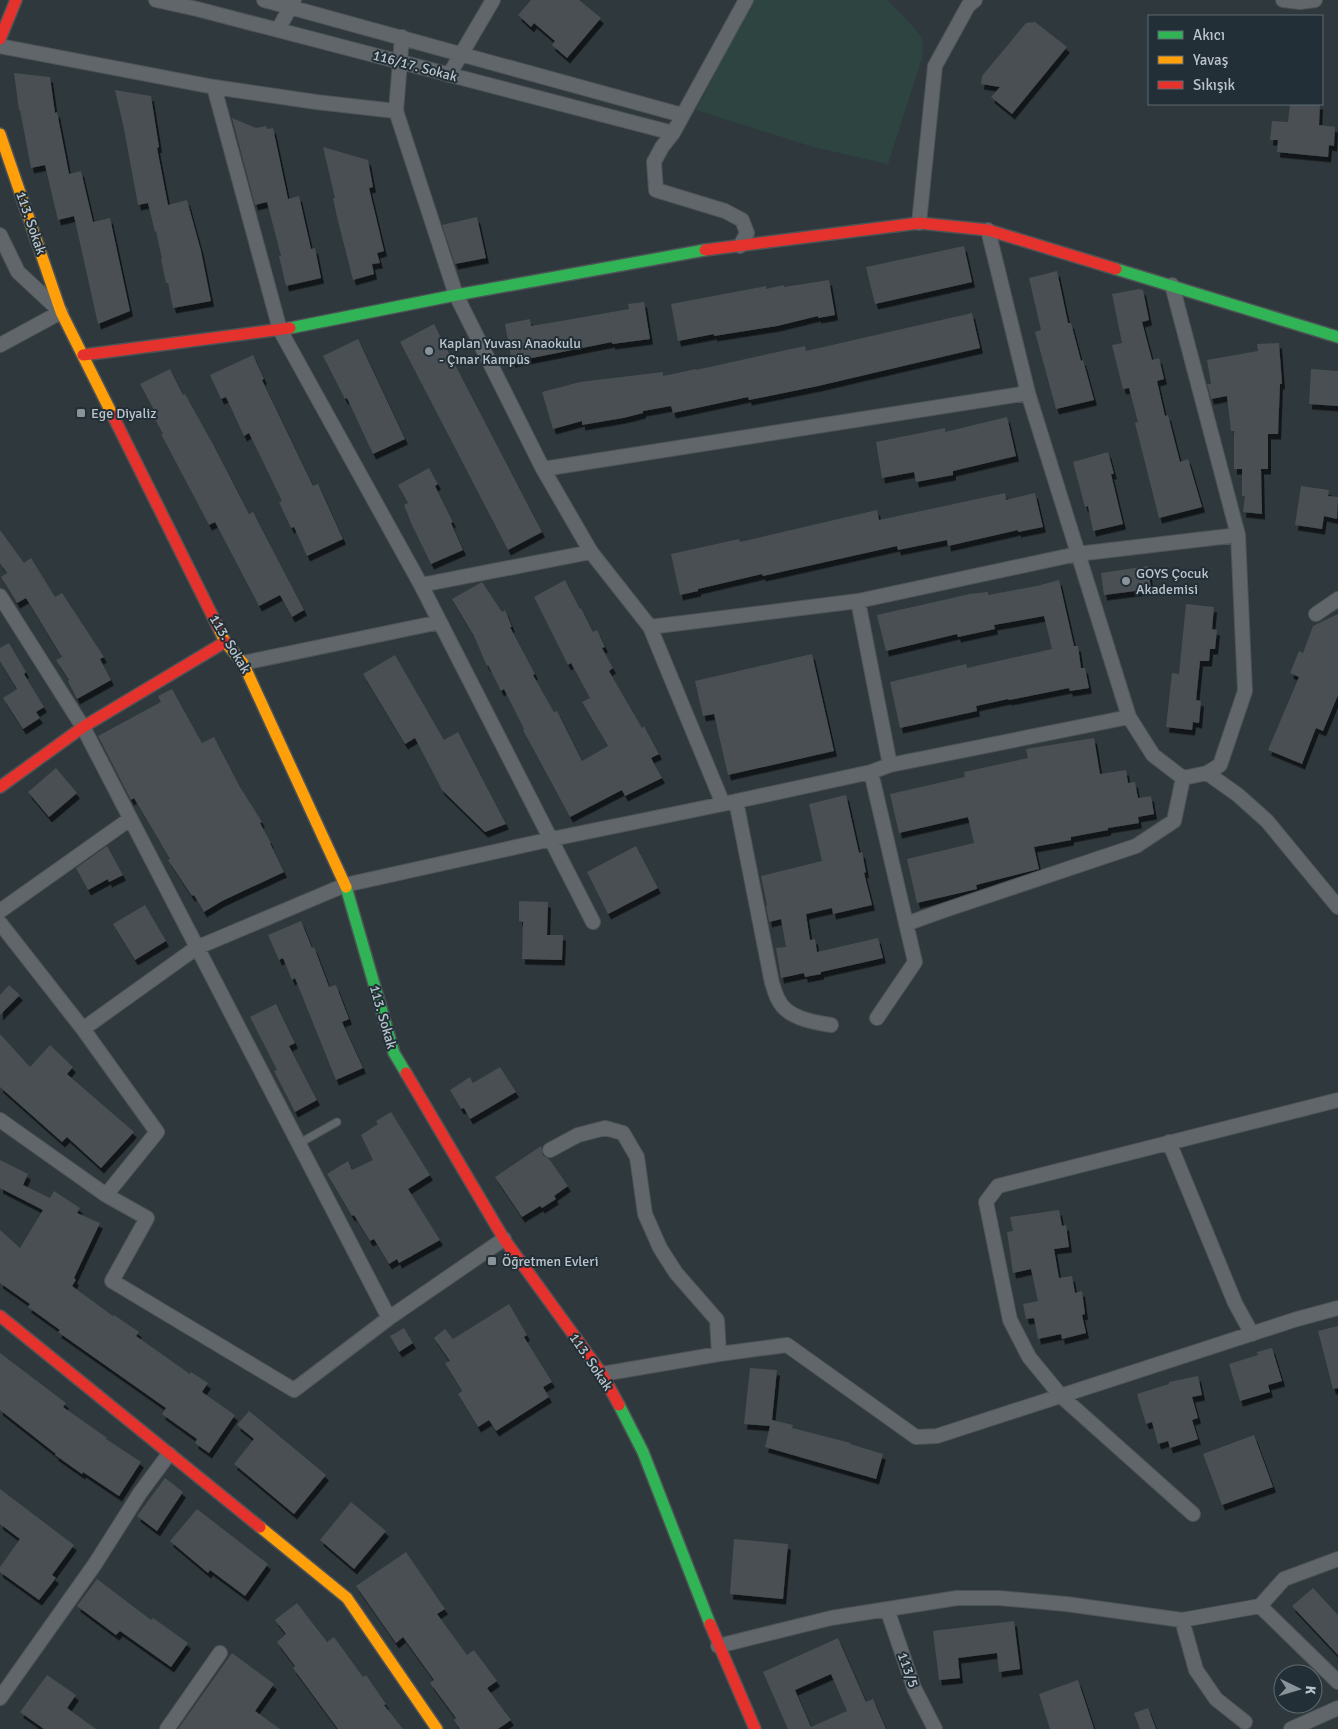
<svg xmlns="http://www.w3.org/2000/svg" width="1338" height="1729" font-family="Signika,sans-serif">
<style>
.green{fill:#2e4441}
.building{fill:#485053;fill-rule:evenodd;filter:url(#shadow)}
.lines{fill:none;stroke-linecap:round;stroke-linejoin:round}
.lane-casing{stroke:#4d5356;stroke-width:9}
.street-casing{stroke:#4d5356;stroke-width:16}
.fast-casing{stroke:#4d5356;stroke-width:14}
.slow-casing{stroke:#4d5356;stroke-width:14}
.jam-casing{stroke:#4d5356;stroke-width:14}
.lane{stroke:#60666a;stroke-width:7}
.street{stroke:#60666a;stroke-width:14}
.fast{stroke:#30b455;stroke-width:11}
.slow{stroke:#ff9f0a;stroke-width:11}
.jam{stroke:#e5322d;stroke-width:11}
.poi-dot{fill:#8a9399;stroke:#222f37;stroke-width:2}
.labels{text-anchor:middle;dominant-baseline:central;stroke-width:4;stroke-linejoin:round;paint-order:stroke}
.street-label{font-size:14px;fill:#bbc4cb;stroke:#222f37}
.poi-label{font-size:14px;fill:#bbc4cb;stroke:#222f37;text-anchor:start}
</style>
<defs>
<filter id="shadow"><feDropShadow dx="3" dy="5.5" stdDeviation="0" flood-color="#0009"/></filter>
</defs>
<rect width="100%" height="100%" fill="#2f383c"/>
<path class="green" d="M752,0H888C897,11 914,25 921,37C924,43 923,51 922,58L888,164L813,147L696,110Z"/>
<path class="building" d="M531,0H579L601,18L567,58L552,45L555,41L534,23L531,27L518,15Z
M1035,22L1067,47L1012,114L991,97L1000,87L981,84L982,76L1026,23Z
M14,73L50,77L55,113L57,112L69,174L81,171L93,222L110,218L130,311L98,324L74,216L58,220L45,165L31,168L20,110H19Z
M115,90L151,96L159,147L157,148L168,205L187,200L201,251L211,301L173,308L168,283H166L161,259H162L156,231L155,232L148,203L138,205L124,129Z
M1290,104H1320L1319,125L1335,127L1334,146L1329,145L1328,157L1277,152L1278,140H1270L1272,121L1288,122Z
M232,118L256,128L266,126L267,129L273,128L288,199L299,196L311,249L315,248L321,278L286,286L279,256H281L267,202L255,205Z
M323,147L368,160L373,187L369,188L384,251L377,253L380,263L372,264L374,274L353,280L337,217L333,198H335Z
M477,217L486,258L455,264L442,225Z
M964,246L972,282L875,304L866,267Z
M1057,271L1068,323H1071L1081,361L1083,360L1094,400L1056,409L1035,332L1041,330L1029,278Z
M829,280L835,315L818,318V316L777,326L714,336V334L678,341L671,304L766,286V289L784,285V287Z
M1139,289L1143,290L1149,320L1142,322L1152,360L1159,358L1164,379L1157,381L1165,416L1168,415L1180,462L1188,459L1202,507L1159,518L1135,423L1138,422L1129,388L1123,389L1112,345L1122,343L1112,294Z
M644,302L650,339L612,344V342L512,362L505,324L530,319L531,326L561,321L629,309L628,304Z
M972,313L980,348L818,386L749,400L748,397L673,413L671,406L643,411V413L623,418L582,425V421L553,429L542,392L580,382L663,372V376L696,369V370L805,346L806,351Z
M434,324L542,532L508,550L400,342Z
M358,339L405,439L373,454L347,398L345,399L323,356Z
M1279,343L1282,384H1280L1278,434H1268V469H1261L1262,514L1243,512L1245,496H1242V469H1234V431H1231L1227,396L1211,399L1207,384H1211L1207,360L1258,351L1257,344Z
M253,355L264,379L262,380L313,486L318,484L343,539L307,556L294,527L291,528L279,502L282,501L249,433L244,436L226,397L221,399L210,375Z
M170,369L183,395L185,394L214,446L249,514L253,512L304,610L292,617L280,595L259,606L215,522L209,525L161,434H163L151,412L154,410L140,384Z
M1311,369L1338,371V406L1309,404Z
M1007,417L1016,456L953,471V475L916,482L914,472L882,478L876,442L945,428V432Z
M1108,452L1114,474H1111L1123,524L1093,531L1088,506L1085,507L1073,462Z
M429,468L438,484L435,486L453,522L451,523L463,550L431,564L412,525L404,505L408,503L398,485Z
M1301,486L1329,490L1328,496L1338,497L1337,519L1324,516L1322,529L1295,525Z
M1005,493L1006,500L1035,493L1043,527L1018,532V530L948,546L947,540L898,550L897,546L763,576L762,574L698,589V591L680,595L671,554L739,539L740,542L877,510L879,520Z
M0,530L24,563L31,558L55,597L62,593L104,657L100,659L111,680L77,699L68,681L69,680L56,660L62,657L26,598L17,603L1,577L7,573L0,563Z
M1148,566L1151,589L1104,595L1101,573Z
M565,580L580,609L581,608L593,632L597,630L605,647L602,648L613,668L609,671L642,728L644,726L659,754L651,758L662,778L625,796L622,790L570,817L523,730L524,729L504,689L501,691L488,665L487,666L474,636L452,599L482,582L502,612L505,610L512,627H510L535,674L533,675L554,712L557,711L582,761L608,746L582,702L590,698L571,663L568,665L534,597Z
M1059,580L1074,646H1078L1081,668H1085L1089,688L1070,691L1069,688L1009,700L1008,699L976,706L977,711L900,728L890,682L966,664L967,668L1052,649L1044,616L994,625L995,629L958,637L957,634L886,651L877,615L970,594L988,592V595L1037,586Z
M1186,604L1214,607L1212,629L1217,630L1215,649H1210L1209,661H1200L1196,700L1201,701L1199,723L1193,722L1192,730L1166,727L1172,673L1179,674Z
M1338,614V695L1323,731L1316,728L1302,764L1268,750L1299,677L1290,673L1299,651L1303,653L1313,626Z
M9,643L26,672L24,674L44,707L36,712L40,718L23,729L3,698L17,689L0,661V648Z
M812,654L834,751L728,775L714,714L703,716L695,681Z
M395,655L444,740L458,732L506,824L485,832L442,790L415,738L405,744L363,674Z
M172,689L202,743L214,737L240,787L262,822L260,823L271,843H270L284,872L222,901L204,912L194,895L192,896L168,860L170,859L134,798L131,800L98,736L161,702L158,696Z
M1094,738L1100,774L1126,770L1128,783L1135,782L1138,798L1151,796L1154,814L1138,817L1139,823L1108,828V830L1071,837V840L1034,847L1039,869L976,885L977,889L917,903L907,859L974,843L968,817L899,833L890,794L965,777L964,772L1028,758L1026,749Z
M56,768L77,793L49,817L28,792Z
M846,795L859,853L862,852L866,872L864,873L872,905L833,914L832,908L806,914L810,940L815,939L817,952L878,938L883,958L821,972V974L805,977L804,973L781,978L776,948L786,947L781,919L769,922L766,906L767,905L761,876L822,861L809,804Z
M107,846L123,875L109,882L108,879L88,890L76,868Z
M636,846L658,888L608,914L587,872Z
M519,901L548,902L547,935H563L562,960L522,959L523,922L519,921Z
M145,905L166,941L135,960L113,924Z
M301,921L312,948L314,947L329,987L336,985L349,1019L342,1022L363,1068L336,1080L295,978L292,980L283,958L279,960L268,935Z
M9,985L20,995L0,1015V995Z
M276,1004L295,1043L289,1046L317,1100L295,1112L274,1071L277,1070L250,1017Z
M0,1034L30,1067L50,1045L73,1067L67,1074L134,1132L101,1168L67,1137L62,1142L0,1087Z
M500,1067L516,1092L470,1119L464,1108L461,1109L450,1090L470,1077L473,1083Z
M391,1112L430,1175L408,1189L440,1240L399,1263L397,1259L389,1264L374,1239L370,1241L354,1215L352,1216L327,1174L348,1161L352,1170L373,1160L361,1135L378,1124L376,1121Z
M541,1146L543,1155L549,1159L568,1186L554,1196L556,1199L542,1208L540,1206L522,1217L495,1177Z
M0,1160L28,1174L23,1185L50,1198L54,1191L80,1208L77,1213L100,1223L74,1278L76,1280L72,1286L113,1316L114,1315L139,1332L136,1336L190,1374L191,1372L208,1383L202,1392L235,1415L209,1453L195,1443L197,1439L162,1414L166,1408L58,1332L60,1330L28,1307L30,1304L0,1283V1230L20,1248L43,1210L0,1188Z
M1059,1210L1062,1226L1066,1225L1069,1247L1054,1249L1059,1278L1072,1276L1075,1293L1082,1291L1085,1314L1082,1315L1086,1333L1062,1339L1061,1334L1038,1339L1034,1318L1026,1319L1023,1304L1038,1301L1031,1269L1013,1273L1007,1232L1013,1231L1010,1217Z
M509,1304L527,1335L524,1337L552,1382L543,1387L549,1397L496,1431L489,1420L478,1427L458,1394L462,1391L445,1363L450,1361L434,1338L445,1329L453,1339Z
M1338,1326V1388L1333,1389L1318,1331Z
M404,1328L413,1343L399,1352L390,1336Z
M1272,1348L1282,1381L1268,1385L1270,1392L1240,1401L1229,1364L1258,1355L1257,1352Z
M0,1353L66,1403L63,1407L107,1438L106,1439L141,1462L119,1496L83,1472L82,1474L55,1455L56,1454L0,1410Z
M750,1368L777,1370L772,1420L793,1425L792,1428L851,1443L850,1444L883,1454L876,1479L765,1447L770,1426L744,1424Z
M1198,1376L1202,1395L1192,1397L1198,1418L1192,1420L1198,1439L1170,1448L1168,1441L1158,1444L1152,1422L1146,1424L1137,1394L1169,1384V1382Z
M249,1411L326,1475L294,1514L234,1464L254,1439L237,1425Z
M1254,1435L1273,1487L1222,1505L1203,1454Z
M165,1478L183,1492L157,1531L137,1516Z
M0,1489L74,1545L52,1575L56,1578L39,1600L0,1572V1567L20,1539L0,1524Z
M351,1502L386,1531L354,1569L320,1540Z
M197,1509L268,1564L245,1596L210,1570L208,1573L170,1541Z
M734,1539L788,1544L783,1599L730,1594Z
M406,1552L445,1609L437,1614L467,1655L474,1650L497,1681L487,1688L511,1720L498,1729H460L454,1720L456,1718L430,1683L434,1680L403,1637L396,1643L356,1586Z
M97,1579L151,1620L153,1618L188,1643L171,1667L120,1631L116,1635L77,1606Z
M1313,1588L1338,1615V1655L1292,1606Z
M297,1603L327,1642L334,1637L363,1677L366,1675L386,1704L384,1705L403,1729H338L293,1668L295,1666L277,1642L286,1634L275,1620Z
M1014,1621L1020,1669L999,1672L997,1653L958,1658L960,1678L939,1680L933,1631Z
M838,1638L866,1702L873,1699L886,1729H788L763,1672ZM831,1674L847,1711L811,1727L795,1690Z
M232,1653L274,1684L255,1711L280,1729H178Z
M47,1675L76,1695L67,1708L96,1729H44L20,1712Z
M1078,1680L1094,1729H1050L1039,1694Z
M1148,1708L1156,1729H1140L1134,1713Z"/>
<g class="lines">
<defs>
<path id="lane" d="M298,1144L337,1122"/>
<path id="street" d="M156,0L197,9L673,133
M264,0L682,115
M1283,0L1300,2L1315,0
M278,30L294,0
M402,37L396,111L456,295L543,469L591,552L650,627L723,804L871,772L890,765L1129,717
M0,46L214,87L280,330L421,585L593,922
M449,75L493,0
M214,87L316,102L396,111
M919,223L935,66L968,6L975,0
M988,230L1028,393L1129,717L1153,755L1183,778L1207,773L1220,765L1245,691L1238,535L1172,285
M0,235L18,272L61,312L0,345
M740,246L747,233L742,220L725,211L656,190L654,162L662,147L673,133L746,0
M543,469L1028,393
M421,585L591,552
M0,596L83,727L389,1318L504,1239
M858,601L890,765
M1316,614L1338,599
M650,627L858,601L1077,554L1238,535
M243,663L440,622
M871,772L915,962L877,1018
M1207,773L1238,795L1267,821L1338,907
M736,801L772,983C774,988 775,994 778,999C786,1018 813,1022 831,1025
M0,911L130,819
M0,923L83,1029L157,1132L106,1195L0,1120
M906,924L945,910L1136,846L1174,821L1183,778
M83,1029L196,948L345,885L552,839L723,804
M1169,1142L1235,1303L1252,1334
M550,1150L578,1135L605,1128L623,1133L637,1157L645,1214L660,1248L676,1273L717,1320L719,1354
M106,1195L147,1218L112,1281L294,1390L389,1318
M602,1374L719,1354L787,1345L916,1437L937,1436L1297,1319L1338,1308
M1193,1514L1061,1396L1029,1357L1010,1320L986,1202L998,1186L1338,1100
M1260,1606L1338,1682
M887,1609L914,1688L935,1729
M1182,1620L1196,1670L1216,1699L1245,1722
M718,1646L831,1618L957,1598H999L1066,1604L1182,1620L1260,1606L1284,1579L1338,1559
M0,1698L95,1564L140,1493L169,1454
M167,1729L220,1653
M1291,1729L1338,1708"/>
<path id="fast" d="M1116,269L1338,337
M290,328L456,295L705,250
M346,887L394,1053L406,1073
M619,1405L643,1452L710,1624"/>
<path id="slow" d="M0,134L61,312L113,416
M218,627L225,642L243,663L346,887
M260,1527L347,1598L437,1729"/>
<path id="jam" d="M0,39L16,0
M705,250L919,223L988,230L1116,269
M83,355L290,328
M113,416L218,627
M0,787L83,727L225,642
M406,1073L504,1239L602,1374L619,1405
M0,1316L260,1527
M710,1624L755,1729"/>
</defs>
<use href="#lane" class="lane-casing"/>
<use href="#street" class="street-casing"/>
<use href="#fast" class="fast-casing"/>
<use href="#slow" class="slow-casing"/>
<use href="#jam" class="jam-casing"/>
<use href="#lane" class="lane"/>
<use href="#street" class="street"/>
<use href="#fast" class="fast"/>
<use href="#slow" class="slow"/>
<use href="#jam" class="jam"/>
</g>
<g class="poi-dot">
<circle cx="429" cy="351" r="5"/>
<rect x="76" y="408" width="10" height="10" rx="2.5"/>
<circle cx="1126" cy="581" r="5"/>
<rect x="487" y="1256" width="10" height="10" rx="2.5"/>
</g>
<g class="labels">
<g class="street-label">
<text transform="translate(415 66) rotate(15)">116/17. Sokak</text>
<text transform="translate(31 223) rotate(71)">113. Sokak</text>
<text transform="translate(230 644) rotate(59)">113. Sokak</text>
<text transform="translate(383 1017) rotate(74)">113. Sokak</text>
<text transform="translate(591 1362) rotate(56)">113. Sokak</text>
<text transform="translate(908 1670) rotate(70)">113/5</text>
</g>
<g class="poi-label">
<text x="439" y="343">Kaplan Yuvası Anaokulu<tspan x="439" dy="16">- Çınar Kampüs</tspan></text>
<text x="91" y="413">Ege Diyaliz</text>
<text x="1136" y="573">GOYS Çocuk<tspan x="1136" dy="16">Akademisi</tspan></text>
<text x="502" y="1261">Öğretmen Evleri</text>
</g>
</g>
<rect x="1148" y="15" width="175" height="90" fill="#222f37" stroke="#5f6b72"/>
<rect x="1158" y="31" width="25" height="8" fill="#30b455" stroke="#5f6b72"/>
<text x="1193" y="40" font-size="15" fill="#bbc4cb">Akıcı</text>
<rect x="1158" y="56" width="25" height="8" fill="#ff9f0a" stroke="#5f6b72"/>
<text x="1193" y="65" font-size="15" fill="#bbc4cb">Yavaş</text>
<rect x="1158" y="81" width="25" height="8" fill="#e5322d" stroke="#5f6b72"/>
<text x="1193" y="90" font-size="15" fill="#bbc4cb">Sıkışık</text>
<g transform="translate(1298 1689) rotate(95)"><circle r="24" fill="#222f37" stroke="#5f6b72"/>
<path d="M0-4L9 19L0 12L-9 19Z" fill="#8a9399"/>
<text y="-8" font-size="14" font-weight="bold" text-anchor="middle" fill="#bbc4cb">K</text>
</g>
</svg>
